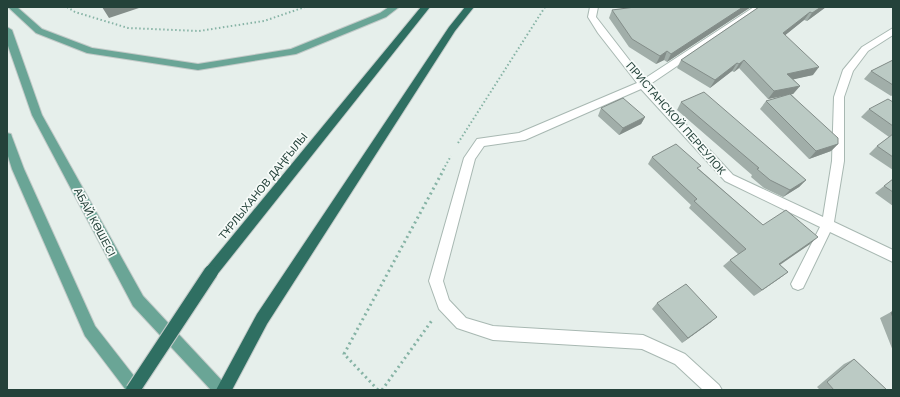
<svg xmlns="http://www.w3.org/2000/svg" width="900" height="397" font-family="Helvetica,sans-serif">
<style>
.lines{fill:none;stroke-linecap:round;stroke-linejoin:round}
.minor-casing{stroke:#a8b8b2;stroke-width:2}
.major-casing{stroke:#c2cac8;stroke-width:2}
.highway-casing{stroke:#c2cac8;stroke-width:2}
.path-far1{stroke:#86b3a5;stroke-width:2;stroke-dasharray:1.5 2.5;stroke-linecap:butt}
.path{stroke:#86b3a5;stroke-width:3;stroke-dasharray:2 3.5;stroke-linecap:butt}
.minor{fill:#fff;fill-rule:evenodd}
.major{fill:#6aa596;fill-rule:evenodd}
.highway{fill:#2f6f62;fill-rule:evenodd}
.highway-bridge-casing{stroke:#c2cac8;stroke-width:16;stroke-linecap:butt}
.highway-bridge{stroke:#2f6f62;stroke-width:14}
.wall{fill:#a1aea9}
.shaded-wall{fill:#838d89}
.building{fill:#bbcac4;stroke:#838d89}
.labels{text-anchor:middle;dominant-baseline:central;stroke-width:3.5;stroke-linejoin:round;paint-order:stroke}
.street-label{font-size:11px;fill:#24423a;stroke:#f7fbf9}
</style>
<rect width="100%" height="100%" fill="#e6efeb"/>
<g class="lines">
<defs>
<path id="minor" d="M590,7H598L596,17L644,79L754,7H764L649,85L733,175L823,217L832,161L834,97L843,70L862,47L893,28V35L868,51L853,71L844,97V161L834,222L893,250V262L830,232L803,288L798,290L793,288L791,284L820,227L725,181L641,89L525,140L484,146L475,159L443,281L449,300L466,318L493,326L643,335L685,354L719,385L722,390H703L675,364L642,349L493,340L457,328L439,309L429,281L464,158L477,139L519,133L637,83L598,33L588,17Z"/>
<path id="major" d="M8,7H17L42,29L92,48L198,64L291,49L380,13L389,7H399L386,17L296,54L198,70L87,53L36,33Z
M7,27L12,30L42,115L143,296L226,385L229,390H211L133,306L32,115L7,43Z
M7,133L11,134L12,137L24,169L95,326L141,385L144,390H126L85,336L12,169L7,153Z"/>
<path id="highway" d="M421,7H430L216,276L211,278L206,276L204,272L206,268Z
M465,7H474L455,31L267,324L232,390H216L257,314L449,27Z"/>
</defs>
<use href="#minor" class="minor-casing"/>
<use href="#major" class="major-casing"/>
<use href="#highway" class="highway-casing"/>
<path class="path-far1" d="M67,7L75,12L128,28L199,31L264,21L305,7
M458,143L545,7
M443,170L451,156"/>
<path class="path" d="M378,390L344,354L444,169
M382,390L433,319"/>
<use href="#minor" class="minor"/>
<use href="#major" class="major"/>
<use href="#highway" class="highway"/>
<defs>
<path id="highway-bridge" d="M133,390L211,272"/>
</defs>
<use href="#highway-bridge" class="highway-bridge-casing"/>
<use href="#highway-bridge" class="highway-bridge"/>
</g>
<path class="wall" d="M635,7H751L667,62L664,60L656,64L629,47L609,18L612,10Z
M759,7H826L807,21L804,20L785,35L813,75L793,79L800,86L793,94H791L838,144L831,151L809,159L760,109L766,101L787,95L768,99L739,68L734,72L732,71L710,88L677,68L681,60Z
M893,60V95L891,96L864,79L871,71Z
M681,102L806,180L799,187L783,197L764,188L751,177L752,175L677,110Z
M893,102V170L869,154L877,146L889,137L861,117L869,109Z
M601,108L645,117L641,124L619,135L598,116Z
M652,157L699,169L763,225L810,244L780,265L788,272L780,278L754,296L723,266L730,260L738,254L689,208L691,205L648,164Z
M893,179V206L875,193Z
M657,303L711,322L682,343L652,309Z
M891,312H893V351L880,318Z
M854,359L887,390H820L817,387L844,364Z"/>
<path class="shaded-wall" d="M102,7H142L109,18Z
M743,7H751L667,62L671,54Z
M821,7H826L807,21L812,13Z
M810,12L804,20L778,41L783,33Z
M667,51L664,60L656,64L660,56Z
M744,60L739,68L734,72L739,64Z
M737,63L732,71L710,88L715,80Z
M819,67L813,75L782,82L787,74Z
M800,86L793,94L768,99L774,91Z
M645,117L641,124L619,135L623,128Z
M838,144L831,151L809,159L816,151Z
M806,180L799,187L783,197L790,190Z
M818,237L810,244L772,270L779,264Z
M788,272L780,278L754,296L762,290Z
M717,317L711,322L682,343L688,338Z"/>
<path class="building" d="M635,7H743L671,54L667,51L660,56L632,39L612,10Z
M759,7H821L812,13L810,12L783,33L819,67L787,74L800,86L774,91L744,60L739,64L737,63L715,80L681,60Z
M893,60V85L871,71Z
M704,92L806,180L790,190L770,180L757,169L759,168L681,102Z
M790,94L838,138V144L816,151L766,101Z
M623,98L645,117L623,128L601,108Z
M888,99L893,102V126L869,109Z
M893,134V157L877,146Z
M676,144L701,166L697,168L763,225L786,210L818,237L779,264L788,272L762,290L730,260L746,249L694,201L697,199L652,157Z
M893,179V192L884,186Z
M686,284L717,317L688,338L657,303Z
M891,312H893V318Z
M854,359L887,390H834L827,382Z"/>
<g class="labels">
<g class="street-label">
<text transform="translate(676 118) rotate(49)">ПРИСТАНСКОЙ ПЕРЕУЛОК</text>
<text transform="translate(263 186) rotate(-51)">ТҰРЛЫХАНОВ ДАҢҒЫЛЫ</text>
<text transform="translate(95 222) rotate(62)">АБАЙ КӨШЕСІ</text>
</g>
</g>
<rect width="900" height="397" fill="none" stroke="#24423a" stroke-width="16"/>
</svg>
